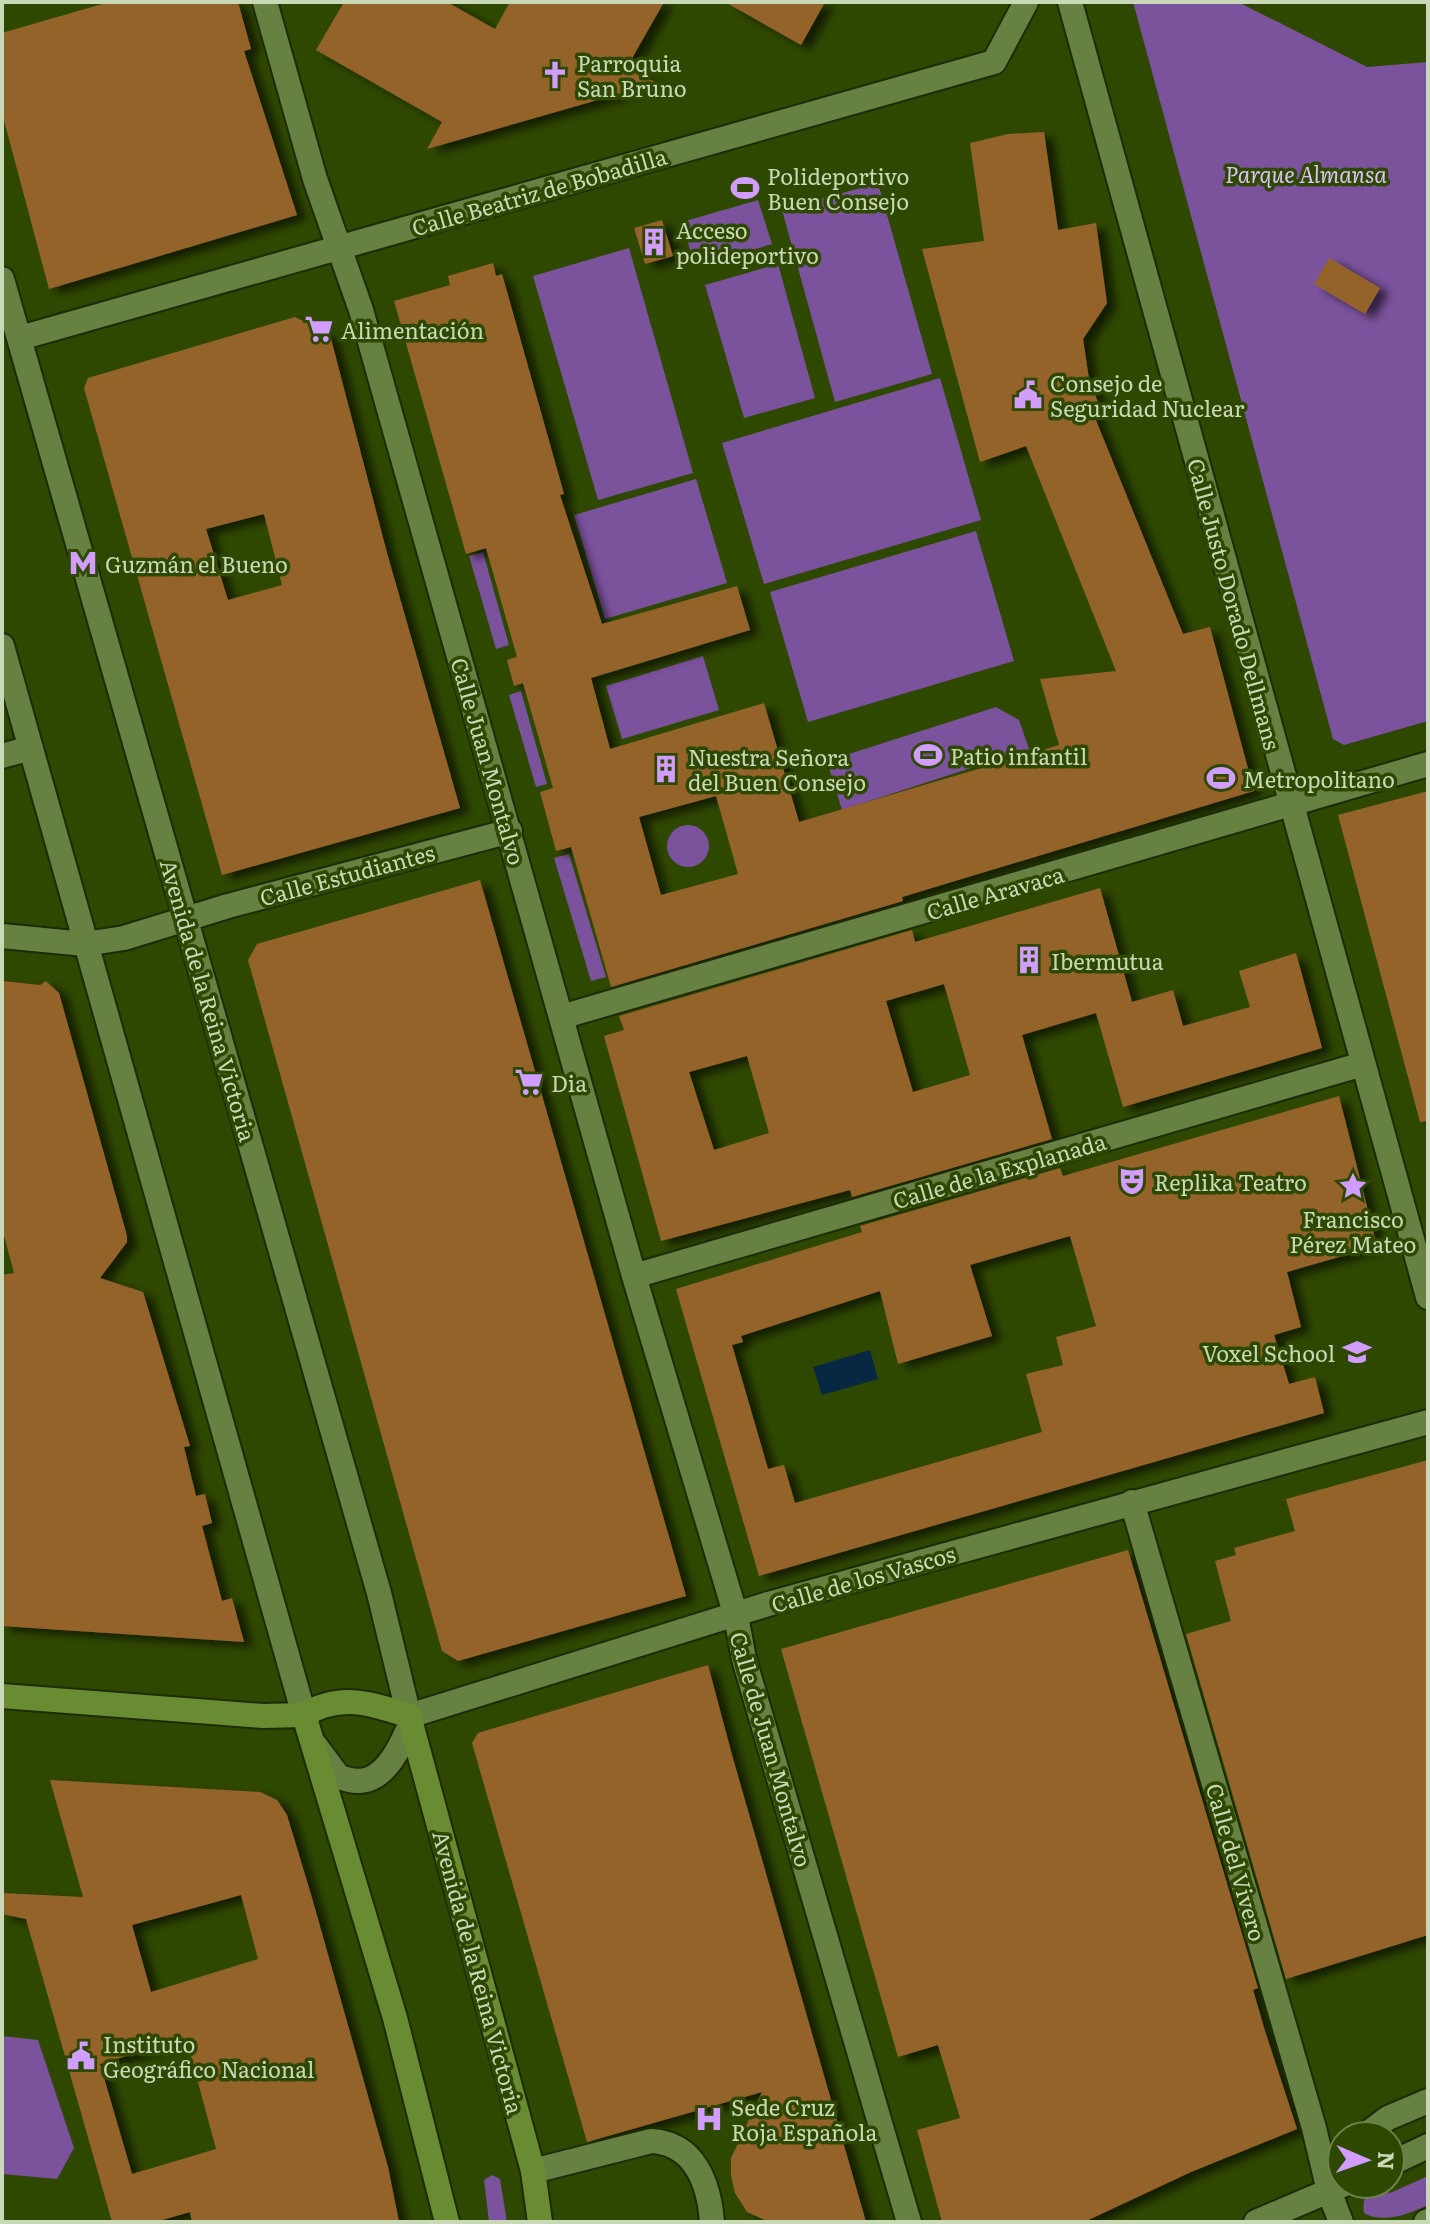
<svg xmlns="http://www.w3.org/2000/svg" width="1430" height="2224" font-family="Literata,serif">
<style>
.green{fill:#7b529c}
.water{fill:#072743}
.building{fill:#94642a;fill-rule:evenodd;filter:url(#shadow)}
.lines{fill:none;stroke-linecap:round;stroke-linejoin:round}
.minor-casing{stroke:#1d2b08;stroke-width:28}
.major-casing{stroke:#1d2b08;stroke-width:28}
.minor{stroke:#668141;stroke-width:24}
.major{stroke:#698c33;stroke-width:24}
.labels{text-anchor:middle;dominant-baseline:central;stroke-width:7;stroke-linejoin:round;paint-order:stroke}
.poi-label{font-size:22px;fill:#c9d9b8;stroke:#2f4800;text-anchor:start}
.park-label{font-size:22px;font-style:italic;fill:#dbc1f4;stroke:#2f4800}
.street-label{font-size:22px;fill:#c9d9b8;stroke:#2f4800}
</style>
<defs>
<filter id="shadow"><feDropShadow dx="9" dy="5" stdDeviation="4" flood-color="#0009"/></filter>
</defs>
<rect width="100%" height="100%" fill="#2f4800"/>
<path class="green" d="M1133,2H1238L1367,67L1428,62V721L1344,745L1333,739Z
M878,183L932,374L835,402L782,210Z
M758,200L772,244L695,267L682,222Z
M629,248L693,473L598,500L533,276Z
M778,264L815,398L744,418L705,285Z
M940,378L981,520L764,584L722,443Z
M696,479L727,583L605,619L574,515Z
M976,531L1014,661L808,722L770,592Z
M483,552L509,645L496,649L469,556Z
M703,656L719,710L622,739L606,686Z
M521,691L547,784L536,787L509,695Z
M996,707L1019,720L1029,749L842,810L827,761Z
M667 846a21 21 0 1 1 42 0a21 21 0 1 1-42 0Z
M569,854L606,977L591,981L554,858Z
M2,2036L38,2040L74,2148L57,2179L2,2174Z
M492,2175L500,2179L507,2222H489L484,2180Z
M1428,2176V2205C1409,2214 1382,2224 1364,2213C1362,2201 1365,2193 1376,2188L1390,2193Z"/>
<path class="water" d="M870,1350L878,1379L822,1395L813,1367Z"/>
<path class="building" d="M109,2H238L251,49L244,51L297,215L49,289L2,113V33Z
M344,2H447L495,29L510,2H664L627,67L657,83L427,149L442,122L316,50Z
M725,2H825L801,45Z
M1044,132L1058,230L1096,223L1107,303L1083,339L1089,379L1101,410L1093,413L1183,634L1210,627L1254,791L902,897L903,901L611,987L571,847L556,851L540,792L553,788L523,683L514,686L507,660L517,657L486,548L466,554L394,301L450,285L448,276L493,263L496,276L502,274L564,494L560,495L602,624L737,586L750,630L591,678L610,749L764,703L799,822L1059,745L1040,679L1116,671L1026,446L980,462L922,249L984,241L970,143L1008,134ZM716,796L738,874L661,895L639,817Z
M662,220L673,256L645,264L634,228Z
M1329,258L1380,288L1365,314L1314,284Z
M295,317L330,335L387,553L460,808L222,875L84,388L88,378ZM264,514L282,585L228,600L206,529Z
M1428,791V1121L1420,1122L1338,815Z
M480,880L686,1596L458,1661L442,1651L248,960L257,944Z
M1100,888L1132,1002L1173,990L1183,1026L1250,1007L1239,971L1296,953L1322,1048L1123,1107L1096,1013L1022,1035L1052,1139L852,1197L850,1190L661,1241L604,1036L624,1030L619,1016L912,930L915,942ZM944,984L970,1075L913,1092L886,1001ZM747,1056L769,1133L714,1150L689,1072Z
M2,981L40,985L46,981L59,993L127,1236V1242L100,1278L143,1292L190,1446L184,1447L196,1496L205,1494L212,1523L202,1526L222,1601L232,1598L244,1642L2,1626V1275L14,1273L2,1228Z
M1339,1096L1377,1246L1287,1272L1301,1327L1274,1335L1289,1384L1315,1377L1324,1413L759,1576L676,1289L862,1232L860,1226L1060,1168L1063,1176ZM1070,1236L1096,1326L1056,1337L1063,1365L1026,1374L1042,1432L795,1503L784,1465L768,1469L732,1345L743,1342L741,1336L880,1291L898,1364L992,1336L970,1265Z
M1428,1460V1935L1286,1979L1186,1634L1231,1621L1215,1561L1236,1555L1234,1548L1295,1531L1286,1499Z
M1128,1550L1258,1988L1253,1990L1265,2031L1297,2129L1191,2172L1084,2222H942L917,2130L960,2118L938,2045L898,2057L781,1649Z
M708,1665L732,1755L866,2222H769L747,2212L735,2193L731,2176V2158L762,2092L587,2142L472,1743L478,1733Z
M50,1780L260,1792L277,1800L287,1815L312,1898L388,2167L399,2222H192L190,2212L155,2222H112L26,1919L2,1914V1893L83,1897ZM241,1895L258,1959L151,1992L132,1925ZM186,2038L216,2149L132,2174L100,2064Z"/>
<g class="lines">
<defs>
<path id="minor" d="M265,2L315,179L361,310L634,1276L736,1616L744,1659L909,2222
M1070,2L1428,1297
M2,279L379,1593L409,1716L768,1604L1428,1422
M20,338L994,62L1026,2
M2,646L304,1715
M2,756L31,748
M2,936L85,944L124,938L228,906L510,831
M561,1017L1428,764
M634,1276L1363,1064
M1132,1502L1314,2128L1329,2191L1341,2222
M315,1745L338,1776C379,1795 397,1754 411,1723
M1364,2136L1388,2118L1428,2101
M1390,2164L1428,2146
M533,2171L651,2141C695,2143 709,2184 712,2222
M1256,2222L1345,2184
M1426,2222L1428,2221"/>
<path id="major" d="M2,1696L263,1716L304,1715
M304,1715C340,1693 371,1703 409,1716L533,2171L540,2222
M304,1715L395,2018L447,2222"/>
</defs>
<use href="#minor" class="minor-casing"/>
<use href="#major" class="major-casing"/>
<use href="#minor" class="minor"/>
<use href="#major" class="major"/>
</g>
<defs>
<symbol id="church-bare" viewBox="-9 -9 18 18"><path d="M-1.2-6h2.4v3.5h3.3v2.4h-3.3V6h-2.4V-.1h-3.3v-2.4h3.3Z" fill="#d19dfe" stroke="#2f4800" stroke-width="2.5" paint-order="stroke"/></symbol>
<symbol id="stadium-bare" viewBox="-9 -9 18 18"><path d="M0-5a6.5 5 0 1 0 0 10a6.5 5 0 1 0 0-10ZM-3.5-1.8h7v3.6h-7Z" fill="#d19dfe" stroke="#2f4800" stroke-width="2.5" paint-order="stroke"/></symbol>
<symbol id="building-bare" viewBox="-9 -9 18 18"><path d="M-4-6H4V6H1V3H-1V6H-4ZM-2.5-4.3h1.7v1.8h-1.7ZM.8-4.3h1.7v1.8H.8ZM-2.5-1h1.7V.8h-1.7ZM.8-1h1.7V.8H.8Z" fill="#d19dfe" stroke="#2f4800" stroke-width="2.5" paint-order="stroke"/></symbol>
<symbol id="supermarket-bare" viewBox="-9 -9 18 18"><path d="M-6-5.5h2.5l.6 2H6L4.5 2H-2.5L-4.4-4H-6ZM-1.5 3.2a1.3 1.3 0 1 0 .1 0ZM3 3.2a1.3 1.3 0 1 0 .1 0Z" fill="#d19dfe" stroke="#2f4800" stroke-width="2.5" paint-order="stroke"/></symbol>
<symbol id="civic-bare" viewBox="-9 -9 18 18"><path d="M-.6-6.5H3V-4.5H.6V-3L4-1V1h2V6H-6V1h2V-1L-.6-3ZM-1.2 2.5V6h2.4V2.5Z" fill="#d19dfe" stroke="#2f4800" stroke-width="2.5" paint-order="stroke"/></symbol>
<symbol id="metro-bare" viewBox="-9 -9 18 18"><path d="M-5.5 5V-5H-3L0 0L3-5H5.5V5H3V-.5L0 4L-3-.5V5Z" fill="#d19dfe" stroke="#2f4800" stroke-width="2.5" paint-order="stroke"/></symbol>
<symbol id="theatre-bare" viewBox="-9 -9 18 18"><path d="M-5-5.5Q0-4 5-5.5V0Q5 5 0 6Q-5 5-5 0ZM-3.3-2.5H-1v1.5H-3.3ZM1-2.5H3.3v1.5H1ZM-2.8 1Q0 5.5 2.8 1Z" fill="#d19dfe" stroke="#2f4800" stroke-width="2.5" paint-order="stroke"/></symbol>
<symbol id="sight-bare" viewBox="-9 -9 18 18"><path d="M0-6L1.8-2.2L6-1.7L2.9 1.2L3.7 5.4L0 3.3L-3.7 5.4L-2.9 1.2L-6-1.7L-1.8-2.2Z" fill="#d19dfe" stroke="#2f4800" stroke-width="2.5" paint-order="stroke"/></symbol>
<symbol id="university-bare" viewBox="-9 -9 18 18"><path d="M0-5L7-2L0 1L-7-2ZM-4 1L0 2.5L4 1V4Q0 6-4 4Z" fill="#d19dfe" stroke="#2f4800" stroke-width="2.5" paint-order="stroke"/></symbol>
<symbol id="hospital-bare" viewBox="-9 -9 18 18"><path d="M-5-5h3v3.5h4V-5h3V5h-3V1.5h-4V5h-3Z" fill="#d19dfe" stroke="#2f4800" stroke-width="2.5" paint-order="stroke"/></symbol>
</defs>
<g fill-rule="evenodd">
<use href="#church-bare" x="535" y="55" width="40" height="40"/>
<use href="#stadium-bare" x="725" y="168" width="40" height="40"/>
<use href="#building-bare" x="634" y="222" width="40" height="40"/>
<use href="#supermarket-bare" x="299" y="309" width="40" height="40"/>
<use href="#civic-bare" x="1008" y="375" width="40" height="40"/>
<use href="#metro-bare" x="63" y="543" width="40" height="40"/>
<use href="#stadium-bare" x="908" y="735" width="40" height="40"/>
<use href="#building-bare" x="646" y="749" width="40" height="40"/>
<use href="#stadium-bare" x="1201" y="758" width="40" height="40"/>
<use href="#building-bare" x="1009" y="940" width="40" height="40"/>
<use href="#supermarket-bare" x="509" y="1062" width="40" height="40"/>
<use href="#theatre-bare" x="1112" y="1161" width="40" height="40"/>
<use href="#sight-bare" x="1333" y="1166" width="40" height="40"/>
<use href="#university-bare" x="1337" y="1332" width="40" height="40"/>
<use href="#civic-bare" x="61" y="2036" width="40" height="40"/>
<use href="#hospital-bare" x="689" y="2099" width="40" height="40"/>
</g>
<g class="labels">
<g class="poi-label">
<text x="577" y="62">Parroquia<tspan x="577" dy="25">San Bruno</tspan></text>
<text x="767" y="175">Polideportivo<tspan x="767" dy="25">Buen Consejo</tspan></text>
<text x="676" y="229">Acceso<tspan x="676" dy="25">polideportivo</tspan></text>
<text x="341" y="329">Alimentación</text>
<text x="1050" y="382">Consejo de<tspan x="1050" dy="25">Seguridad Nuclear</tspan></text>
<text x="105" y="563">Guzmán el Bueno</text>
<text x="950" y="755">Patio infantil</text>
<text x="688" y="756">Nuestra Señora<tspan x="688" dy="25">del Buen Consejo</tspan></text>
<text x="1243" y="778">Metropolitano</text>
<text x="1051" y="960">Ibermutua</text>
<text x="551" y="1082">Dia</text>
<text x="1154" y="1181">Replika Teatro</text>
<text x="1353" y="1218" text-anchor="middle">Francisco<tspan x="1353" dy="25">Pérez Mateo</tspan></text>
<text x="1335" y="1352" text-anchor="end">Voxel School</text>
<text x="103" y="2043">Instituto<tspan x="103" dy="25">Geográfico Nacional</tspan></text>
<text x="731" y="2106">Sede Cruz<tspan x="731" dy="25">Roja Española</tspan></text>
</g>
<g class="park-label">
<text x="1306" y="173">Parque Almansa</text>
</g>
<g class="street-label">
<text transform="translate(539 191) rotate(-16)">Calle Beatriz de Bobadilla</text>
<text transform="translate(1235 604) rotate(75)">Calle Justo Dorado Dellmans</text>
<text transform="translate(489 761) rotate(74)">Calle Juan Montalvo</text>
<text transform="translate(347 874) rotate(-15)">Calle Estudiantes</text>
<text transform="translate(995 892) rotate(-16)">Calle Aravaca</text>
<text transform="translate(209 1000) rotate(74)">Avenida de la Reina Victoria</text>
<text transform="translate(999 1170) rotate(-16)">Calle de la Explanada</text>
<text transform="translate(863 1578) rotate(-16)">Calle de los Vascos</text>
<text transform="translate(772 1749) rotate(74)">Calle de Juan Montalvo</text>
<text transform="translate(1237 1862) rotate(74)">Calle del Vivero</text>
<text transform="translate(479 1972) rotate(75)">Avenida de la Reina Victoria</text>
</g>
</g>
<rect width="1430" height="2224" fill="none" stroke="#c9d9b8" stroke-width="8"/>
<g transform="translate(1366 2160) rotate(92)"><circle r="38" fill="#2f4800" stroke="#6d824a" stroke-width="2"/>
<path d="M0-6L14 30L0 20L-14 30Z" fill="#d19dfe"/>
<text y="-12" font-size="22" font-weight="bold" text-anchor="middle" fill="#c9d9b8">N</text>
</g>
</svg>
